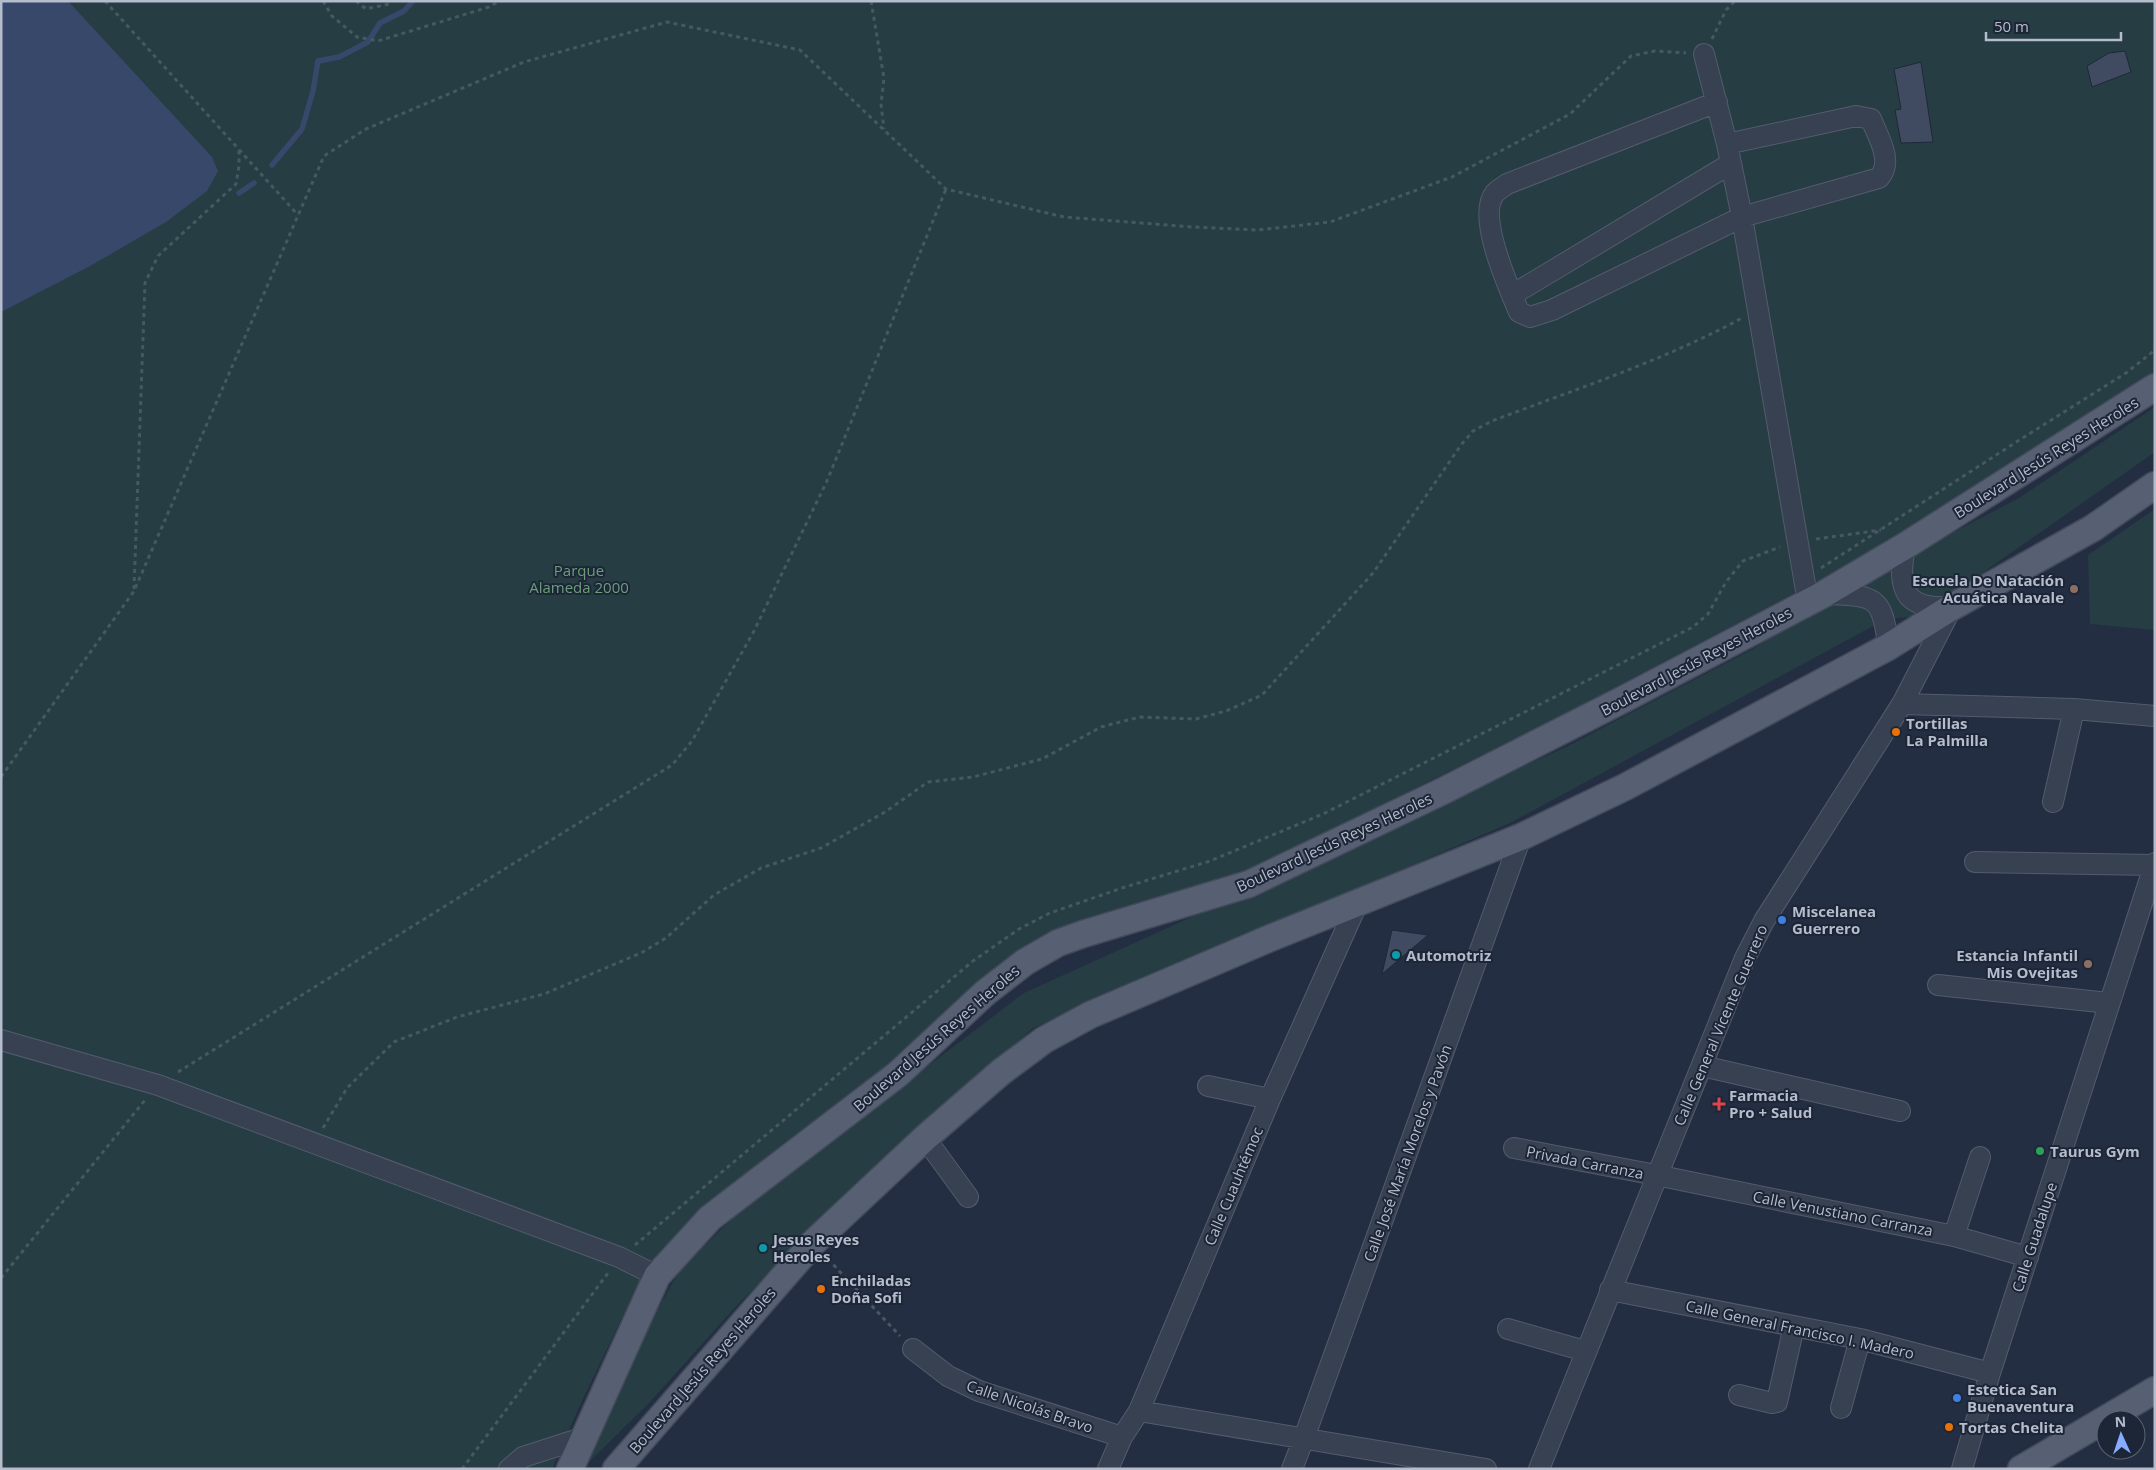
<svg xmlns="http://www.w3.org/2000/svg" width="2156" height="1470" font-family="'Open Sans',sans-serif">
<style>
.green{fill:#263d43}
.water{fill:#37486a}
.lines{fill:none;stroke-linecap:round;stroke-linejoin:round}
.stream{stroke:#37486a;stroke-width:5.5}
.building{fill:#404b62;stroke:#1f2839}
.minor-casing{stroke:#535c6c;stroke-width:22}
.major-casing{stroke:#424a5b;stroke-width:29}
.path{stroke:#445a60;stroke-width:3;stroke-dasharray:4 4;stroke-linecap:butt}
.minor{stroke:#384152;stroke-width:20}
.major{stroke:#566072;stroke-width:26}
.education-dot{fill:#8d6e63;stroke:#1d2637;stroke-width:2}
.food-dot{fill:#e8710a;stroke:#1d2637;stroke-width:2}
.shop-dot{fill:#3f7fe0;stroke:#1d2637;stroke-width:2}
.culture-dot{fill:#0f9aa8;stroke:#1d2637;stroke-width:2}
.health-dot{fill:#e0444e;stroke:#1d2637;stroke-width:2}
.leisure-dot{fill:#2e9e5b;stroke:#1d2637;stroke-width:2}
.labels{text-anchor:middle;dominant-baseline:central;stroke-width:4;stroke-linejoin:round;paint-order:stroke}
.street-label{font-size:15px;fill:#b5bccc;stroke:#1d2637}
.park-label{font-size:15px;fill:#6a9f7a;stroke:#1d2637}
.poi-label{font-size:15px;font-weight:bold;fill:#b5bccc;stroke:#1d2637;text-anchor:start}
</style>
<rect width="100%" height="100%" fill="#242e42"/>
<path class="green" d="M1,1H2155V375L2141,388L1859,559L1565,713L1264,864L1035,943L861,1100L714,1200L635,1291L581,1403L552,1469H1Z
M2155,407V452L1921,616L1886,619L1510,823L1033,1028L740,1302L649,1403L582,1469L628,1362L681,1268L754,1198L1024,993L1566,747L1751,650L1887,567L2019,498Z
M2155,509V630L2090,624L2088,555Z"/>
<path class="water" d="M1,1H68L212,157L218,171L207,191L166,222L90,266L1,312Z"/>
<g class="lines">
<path class="stream" d="M272,165L302,129L313,91L318,61L339,57L368,42L380,23L404,11L413,1
M239,193L254,183"/>
</g>
<path class="building" d="M2125,51L2131,72L2092,87L2087,66L2109,53Z
M1921,62L1933,142L1901,143L1895,110L1901,109L1894,69Z
M1392,930L1428,935L1382,974Z"/>
<g class="lines">
<defs>
<path id="minor" d="M1704,54L1727,144L1742,217L1808,602
M1717,102L1507,184C1503,187 1498,190 1495,193C1476,216 1509,288 1519,312L1530,317L1552,310L1742,217L1879,178C1894,161 1878,137 1871,119L1856,116L1727,144
M1512,295L1730,164
M1905,546C1897,589 1903,610 1952,607
M1824,594C1873,596 1883,593 1888,647
M1902,704L2074,709L2155,716
M2053,802L2074,709
M1975,862L2154,865
M1938,985L2109,1003
M1,1040L158,1085L619,1257L657,1276
M1702,1066L1900,1111
M1208,1086L1270,1099
M925,1138L968,1197
M1514,1148L1656,1175L1954,1236L2028,1257
M1954,1236L1980,1157
M1610,1290L1860,1339L1990,1373
M1508,1329L1585,1351
M913,1349L948,1376L979,1391L1122,1437
M1739,1395L1772,1403L1777,1402L1794,1326
M1841,1408L1860,1339
M1139,1411L1486,1469
M509,1469L523,1457L585,1437
M1108,1469L1122,1437L1139,1411L1270,1099L1358,902
M1292,1469L1304,1438L1521,837
M1539,1469L1745,958L1764,921L1902,704L1952,607
M1962,1469L1990,1373L2155,863"/>
<path id="major" d="M570,1469L657,1276L710,1218L898,1074L985,993L1025,962L1058,943L1083,934L1249,884L1443,791L1622,700L1824,594L1905,546L2155,387
M616,1469L813,1243L925,1138L1001,1072L1044,1040L1090,1015L1268,939L1521,837L1625,787L1888,647L1952,607L2093,528L2155,485
M2021,1469L2155,1390"/>
</defs>
<use href="#minor" class="minor-casing"/>
<use href="#major" class="major-casing"/>
<path class="path" d="M105,1L298,215
M323,1L332,16L357,37L378,41L489,7L499,1
M356,1L366,9L389,4L391,1
M871,1L884,78L881,104L884,129
M1712,39L1726,10L1735,1
M1816,539L1881,530
M1821,568L2021,439L2126,373L2155,350
M134,589L145,283L158,256L236,184L239,166V150
M1,777L134,591L324,156L366,129L524,62L667,22L800,50L946,189L1064,217L1193,227L1258,230L1330,222L1452,177L1570,114L1631,56L1655,51L1686,53
M178,1072L672,765L692,741L754,631L827,481L946,189
M323,1128L347,1088L394,1042L457,1017L544,994L641,953L666,938L714,895L761,868L821,848L885,812L928,782L973,777L1042,759L1101,727L1140,717L1196,719L1226,711L1262,695L1373,573L1461,445L1473,431L1492,421C1576,389 1663,361 1742,318
M635,1245L973,961L1019,929L1050,913L1122,888L1210,861L1323,814L1693,627L1708,614L1726,582L1743,561L1780,547
M828,1259L900,1336
M1,1278L145,1100
M462,1469L608,1273"/>
<use href="#minor" class="minor"/>
<use href="#major" class="major"/>
</g>
<g class="education-dot">
<circle cx="2074" cy="589" r="5"/>
<circle cx="2088" cy="964" r="5"/>
</g>
<g class="food-dot">
<circle cx="1896" cy="732" r="5"/>
<circle cx="821" cy="1289" r="5"/>
<circle cx="1949" cy="1427" r="5"/>
</g>
<g class="shop-dot">
<circle cx="1782" cy="920" r="5"/>
<circle cx="1957" cy="1398" r="5"/>
</g>
<g class="culture-dot">
<circle cx="1396" cy="955" r="5"/>
<circle cx="763" cy="1248" r="5"/>
</g>
<path class="health-dot" d="M1716.5 1096.5h5v5h5v5h-5v5h-5v-5h-5v-5h5z"/>
<circle class="leisure-dot" cx="2040" cy="1151" r="5"/>
<g class="labels">
<g class="street-label">
<text transform="translate(2046 457) rotate(-32)">Boulevard Jesús Reyes Heroles</text>
<text transform="translate(1696 661) rotate(-28)">Boulevard Jesús Reyes Heroles</text>
<text transform="translate(1334 842) rotate(-25)">Boulevard Jesús Reyes Heroles</text>
<text transform="translate(1720 1025) rotate(-67)">Calle General Vicente Guerrero</text>
<text transform="translate(936 1038) rotate(-41)">Boulevard Jesús Reyes Heroles</text>
<text transform="translate(1407 1153) rotate(-70)">Calle José María Morelos y Pavón</text>
<text transform="translate(1585 1162) rotate(11)">Privada Carranza</text>
<text transform="translate(1233 1186) rotate(-67)">Calle Cuauhtémoc</text>
<text transform="translate(1843 1213) rotate(11)">Calle Venustiano Carranza</text>
<text transform="translate(2034 1237) rotate(-72)">Calle Guadalupe</text>
<text transform="translate(1800 1329) rotate(12)">Calle General Francisco I. Madero</text>
<text transform="translate(702 1370) rotate(-49)">Boulevard Jesús Reyes Heroles</text>
<text transform="translate(1030 1406) rotate(19)">Calle Nicolás Bravo</text>
</g>
<g class="park-label">
<text x="579" y="570">Parque<tspan x="579" dy="17">Alameda 2000</tspan></text>
</g>
<g class="poi-label">
<text x="2064" y="580" text-anchor="end">Escuela De Natación<tspan x="2064" dy="17">Acuática Navale</tspan></text>
<text x="1906" y="723">Tortillas<tspan x="1906" dy="17">La Palmilla</tspan></text>
<text x="1792" y="911">Miscelanea<tspan x="1792" dy="17">Guerrero</tspan></text>
<text x="1406" y="955">Automotriz</text>
<text x="2078" y="955" text-anchor="end">Estancia Infantil<tspan x="2078" dy="17">Mis Ovejitas</tspan></text>
<text x="1729" y="1095">Farmacia<tspan x="1729" dy="17">Pro + Salud</tspan></text>
<text x="2050" y="1151">Taurus Gym</text>
<text x="773" y="1239">Jesus Reyes<tspan x="773" dy="17">Heroles</tspan></text>
<text x="831" y="1280">Enchiladas<tspan x="831" dy="17">Doña Sofi</tspan></text>
<text x="1967" y="1389">Estetica San<tspan x="1967" dy="17">Buenaventura</tspan></text>
<text x="1959" y="1427">Tortas Chelita</text>
</g>
</g>
<rect width="2156" height="1470" fill="none" stroke="#b5bccc" stroke-width="5"/>
<g transform="translate(2121 1435) rotate(357)"><circle r="24" fill="#1d2637" stroke="#5a6273"/>
<path d="M0-4L9 19L0 12L-9 19Z" fill="#87acff"/>
<text y="-8" font-size="14" font-weight="bold" text-anchor="middle" fill="#b5bccc">N</text>
</g>
<path d="M1986 32v8h135v-8" fill="none" stroke="#b5bccc" stroke-width="2.5"/>
<text x="1994" y="32" font-size="15" fill="#b5bccc" stroke="#1d2637" stroke-width="4" paint-order="stroke">50 m</text>
</svg>
